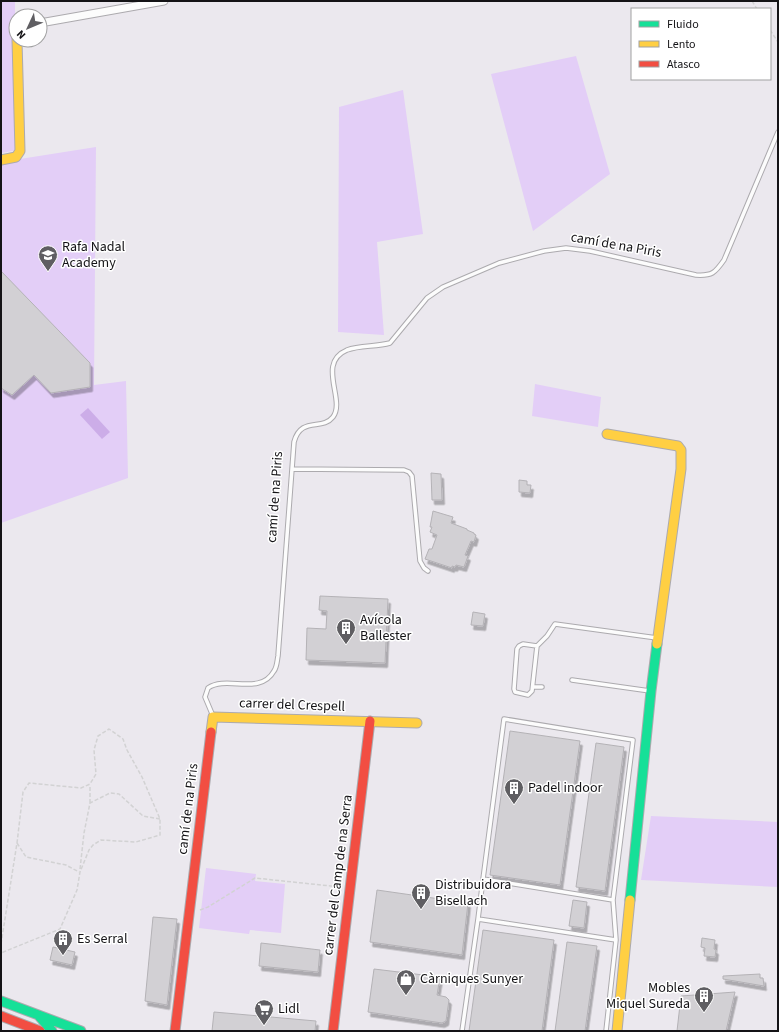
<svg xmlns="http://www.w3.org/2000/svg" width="779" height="1032" font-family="'Source Sans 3',sans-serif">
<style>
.green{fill:#e3cef7}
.water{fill:#ccade8}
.building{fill:#d2d0d4;stroke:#b4b2b6;filter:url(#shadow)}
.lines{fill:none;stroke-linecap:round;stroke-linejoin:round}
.lane-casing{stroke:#acaaae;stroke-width:5.5}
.street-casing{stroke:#acaaae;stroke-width:9}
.fast-casing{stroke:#acaaae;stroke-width:11}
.slow-casing{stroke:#acaaae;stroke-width:11}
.jam-casing{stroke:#acaaae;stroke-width:11}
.path{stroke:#d2d2d3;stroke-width:1.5;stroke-dasharray:4 2;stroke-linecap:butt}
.lane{stroke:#fcfcfc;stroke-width:3.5}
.street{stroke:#fcfcfc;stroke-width:7}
.fast{stroke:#16e098;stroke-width:9}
.slow{stroke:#ffcf43;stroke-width:9}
.jam{stroke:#f24e42;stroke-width:9}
.labels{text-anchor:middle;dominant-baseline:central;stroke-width:3;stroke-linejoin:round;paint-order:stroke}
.street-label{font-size:14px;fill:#141316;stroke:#fff}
.poi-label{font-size:14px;fill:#141316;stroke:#fff;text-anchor:start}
</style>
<defs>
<filter id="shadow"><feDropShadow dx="2.5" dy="4.5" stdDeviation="0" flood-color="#0004"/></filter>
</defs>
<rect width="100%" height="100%" fill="#ebe8ee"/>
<path class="green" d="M1,1H15V149L13,151L1,153Z
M576,56L610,174L533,231L491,74Z
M403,90L423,234L377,242L384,335L338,332L339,107Z
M96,147L94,385L126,381L128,478L1,523V162Z
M535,384L601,397L598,427L532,416Z
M651,816L778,822V887L641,880Z
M206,868L256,874L255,881L285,884L281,933L250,930L249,934L199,928Z"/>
<path class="water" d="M88,408L110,432L102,439L80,415Z"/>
<path class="building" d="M1,271L90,363V387L51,393L34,375L12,395L1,388Z
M431,473L441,474L442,500H432Z
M519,480L527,481V485H531L530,493L519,492Z
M433,511L453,517L451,523L467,529V530L474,533V534L476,535L474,542L471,541L465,555L468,556L464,567L456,565L455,567L452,566V568L425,559L429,549H432L437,535L430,532L432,527H430Z
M320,596L388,599L385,663L306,660L307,628L326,629L327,611L319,610Z
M473,612L485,614L483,626L471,625Z
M510,731L580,741L560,885L490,875Z
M596,743L624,747L605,891L576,887Z
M377,890L468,903L462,955L370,942Z
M573,900L587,902L584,928L569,926Z
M153,917L177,919L167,1005L145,1001Z
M483,930L554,940L542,1031H469Z
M702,938L715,940L714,949L716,950L715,957L704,956L705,948L701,947Z
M567,942L597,946L585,1031H555Z
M261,943L320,950L318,972L259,966Z
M53,947L75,952L72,965L50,960Z
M374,969L440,977L437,995L446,997L449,1000L446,1021L442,1023L368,1012Z
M760,974V978H763L764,986L723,979V976Z
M735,992L726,1031H677L681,996Z
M214,1012L316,1021L315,1031H212Z"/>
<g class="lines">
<defs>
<path id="lane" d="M292,469L404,470L409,472L412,476L420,561L424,568L428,571
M537,646L532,691L528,695L515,692L514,689L517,649L519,646L523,644L537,646L547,636L555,624L657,638
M572,680L650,691
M533,687H542
M213,716L205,697L208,688C227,675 260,696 274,671C277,667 277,661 278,656L294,442C301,416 322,431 333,417C346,400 316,363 347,350C360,345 376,347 390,343L427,298L443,287L499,263L544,251L566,248L590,251L696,275C712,276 715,273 724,260L778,132
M483,879L504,719L633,740L613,900
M478,919L483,879L613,900L616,940
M462,1031L478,919L616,940L606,1031"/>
<path id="street" d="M40,23L164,1"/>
<path id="fast" d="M630,900L651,691L657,644
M1,1001L81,1031
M39,1016L52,1031"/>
<path id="slow" d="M1,160L16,157L20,151L17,40
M607,434L678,446L681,450V469L657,644
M211,732L213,717L417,723
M617,1031L630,900"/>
<path id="jam" d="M1,1016L40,1031
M175,1031L211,732
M333,1031L370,721"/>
</defs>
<use href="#lane" class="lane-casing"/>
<use href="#street" class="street-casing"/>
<use href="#fast" class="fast-casing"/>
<use href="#slow" class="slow-casing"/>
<use href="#jam" class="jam-casing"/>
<path class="path" d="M752,1L757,9
M770,30L778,42
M90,803V785
M17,843L26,857L66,865L79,872
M80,869L84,833L90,803L110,793L119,794L143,816L160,819
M200,910L208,907L255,878L340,887
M1,944L17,843L23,792L29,783L81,788L90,784L96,774L94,750L98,736L109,729L123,739L127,750L142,777L160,819V835L136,842L101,840L93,845L89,850L80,872L77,890L60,929L1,953"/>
<use href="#lane" class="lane"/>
<use href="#street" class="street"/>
<use href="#fast" class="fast"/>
<use href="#slow" class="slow"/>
<use href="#jam" class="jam"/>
</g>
<defs>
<symbol id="university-pin" viewBox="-11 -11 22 30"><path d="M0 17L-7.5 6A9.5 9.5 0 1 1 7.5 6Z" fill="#5f5e62" stroke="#fff"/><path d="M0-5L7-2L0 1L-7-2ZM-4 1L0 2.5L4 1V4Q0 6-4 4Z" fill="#fff"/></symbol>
<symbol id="building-pin" viewBox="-11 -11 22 30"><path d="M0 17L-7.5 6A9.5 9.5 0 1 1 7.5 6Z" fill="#5f5e62" stroke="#fff"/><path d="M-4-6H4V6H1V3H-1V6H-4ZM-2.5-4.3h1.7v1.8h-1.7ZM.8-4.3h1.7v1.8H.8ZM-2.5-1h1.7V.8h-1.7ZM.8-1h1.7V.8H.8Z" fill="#fff"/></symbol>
<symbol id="shop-pin" viewBox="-11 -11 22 30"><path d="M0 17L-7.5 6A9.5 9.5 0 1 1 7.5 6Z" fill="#5f5e62" stroke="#fff"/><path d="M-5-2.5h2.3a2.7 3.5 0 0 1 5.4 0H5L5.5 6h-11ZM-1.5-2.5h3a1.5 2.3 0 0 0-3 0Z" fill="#fff"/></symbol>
<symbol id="supermarket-pin" viewBox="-11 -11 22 30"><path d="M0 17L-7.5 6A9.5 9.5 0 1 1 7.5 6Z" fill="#5f5e62" stroke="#fff"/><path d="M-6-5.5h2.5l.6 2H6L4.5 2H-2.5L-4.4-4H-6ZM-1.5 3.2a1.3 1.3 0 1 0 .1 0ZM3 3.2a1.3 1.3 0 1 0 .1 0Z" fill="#fff"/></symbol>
</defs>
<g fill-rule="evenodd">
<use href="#university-pin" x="37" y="244" width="22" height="30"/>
<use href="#building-pin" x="335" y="617" width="22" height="30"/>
<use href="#building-pin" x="503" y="777" width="22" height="30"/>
<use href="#building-pin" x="410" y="882" width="22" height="30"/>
<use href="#building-pin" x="52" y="928" width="22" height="30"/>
<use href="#shop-pin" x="395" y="968" width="22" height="30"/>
<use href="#building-pin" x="693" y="985" width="22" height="30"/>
<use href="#supermarket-pin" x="253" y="998" width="22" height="30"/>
</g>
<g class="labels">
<g class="street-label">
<text transform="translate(616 245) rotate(10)">camí de na Piris</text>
<text transform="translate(275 497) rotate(-86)">camí de na Piris</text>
<text transform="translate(292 705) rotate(2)">carrer del Crespell</text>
<text transform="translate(188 809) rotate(-83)">camí de na Piris</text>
<text transform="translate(338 875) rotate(-83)">carrer del Camp de na Serra</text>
</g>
<g class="poi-label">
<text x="62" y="247">Rafa Nadal<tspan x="62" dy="16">Academy</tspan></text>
<text x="360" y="620">Avícola<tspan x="360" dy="16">Ballester</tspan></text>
<text x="528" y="788">Padel indoor</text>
<text x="435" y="885">Distribuidora<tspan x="435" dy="16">Bisellach</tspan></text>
<text x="77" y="939">Es Serral</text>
<text x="420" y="979">Càrniques Sunyer</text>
<text x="690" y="988" text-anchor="end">Mobles<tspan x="690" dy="16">Miquel Sureda</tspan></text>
<text x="278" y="1009">Lidl</text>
</g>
</g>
<rect width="779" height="1032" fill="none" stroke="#141316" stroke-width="4"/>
<rect x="631" y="8" width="140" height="72" fill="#ffffff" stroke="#a1a1a2"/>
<rect x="639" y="21" width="20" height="6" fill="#16e098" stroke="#a1a1a2"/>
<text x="667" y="28" font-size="12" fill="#141316">Fluido</text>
<rect x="639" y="41" width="20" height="6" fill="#ffcf43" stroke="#a1a1a2"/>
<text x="667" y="48" font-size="12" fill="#141316">Lento</text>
<rect x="639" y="61" width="20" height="6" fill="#f24e42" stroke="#a1a1a2"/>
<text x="667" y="68" font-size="12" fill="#141316">Atasco</text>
<g transform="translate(28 28) rotate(226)"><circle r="19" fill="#ffffff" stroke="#a1a1a2"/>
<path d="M0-3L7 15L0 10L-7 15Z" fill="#5f5e62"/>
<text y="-6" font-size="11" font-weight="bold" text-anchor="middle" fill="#141316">N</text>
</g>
</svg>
